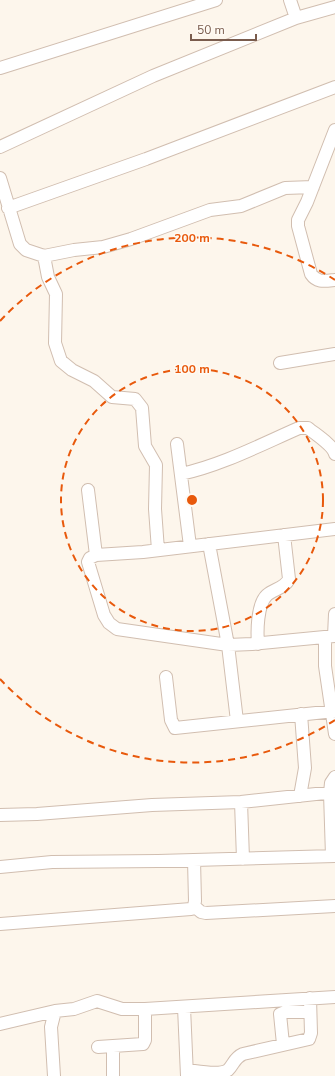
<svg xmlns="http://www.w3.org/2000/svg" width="335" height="1076" font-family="'Nunito Sans',sans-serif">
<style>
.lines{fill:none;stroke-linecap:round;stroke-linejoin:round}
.minor-casing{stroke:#d1beb0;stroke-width:14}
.minor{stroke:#fff;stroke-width:12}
.ring{fill:none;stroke:#e8590c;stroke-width:2;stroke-dasharray:7 5}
.centre{fill:#e8590c;stroke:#fffaf3;stroke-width:2}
.ring-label{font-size:12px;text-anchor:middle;font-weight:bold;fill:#e8590c;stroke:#fffaf3;stroke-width:3;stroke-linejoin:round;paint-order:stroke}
</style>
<rect width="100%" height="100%" fill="#fdf6ec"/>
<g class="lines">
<defs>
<path id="minor" d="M290,0L296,18
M0,68L216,0
M335,130L307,202L298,220V226L311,274C317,283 325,281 335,280
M0,147L153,76L296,18L335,7
M0,178L20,244L26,250L44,256L74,250L103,247L131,239L210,210L241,206L285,188L313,187
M8,208L146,159L335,87
M44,256L48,277L56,294L55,343L61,361L72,370L94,381L112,397L135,399L142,408L145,446L156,465L155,509L158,550
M280,363L335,354
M177,444L190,546
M181,474C222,465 260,445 299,428H308C315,434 333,445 335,454
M88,490L96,555
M335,529L143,552L96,555L90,558L88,562L104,615L109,623L117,629L228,645L252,644L335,636
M209,544L228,645L237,721
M334,636L335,614
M325,637V666L335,734
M258,644C257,632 257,604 267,595C274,589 285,588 289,579L284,535
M166,677L171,720L175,728L335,711
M300,796L305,768L301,714
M241,802L243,859
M0,815L37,814L152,805L241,802L335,792
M332,856L330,793L331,783L335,777
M0,867L52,862L158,861L335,856
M194,906L201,912L206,913L335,906
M0,924L191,909L194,906L195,901L194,860
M184,1007L187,1076
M0,1024L55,1011L74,1009L97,1001L122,1009H145L335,997
M283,1044L280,1014L285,1012H310
M113,1046V1076
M98,1047L143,1044L145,1040V1009
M187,1070C197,1071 219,1076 228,1070C234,1064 234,1058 243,1054L309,1039L311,1033L310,998
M54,1076L51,1027L55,1011"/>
</defs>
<use href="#minor" class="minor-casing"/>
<use href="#minor" class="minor"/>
</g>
<g class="ring">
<circle cx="192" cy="500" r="131"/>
<path d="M335 720A262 262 0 0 1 0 679M0 321A262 262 0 0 1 335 280"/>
</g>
<circle cx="192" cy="500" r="6" class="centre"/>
<g class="ring-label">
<text x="192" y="242">200 m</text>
<text x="192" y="373">100 m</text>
</g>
<path d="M191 34v6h65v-6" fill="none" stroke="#7a5c4d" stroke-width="2"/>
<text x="197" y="34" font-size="12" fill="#7a5c4d" stroke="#fffaf3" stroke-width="3" paint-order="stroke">50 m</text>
</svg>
